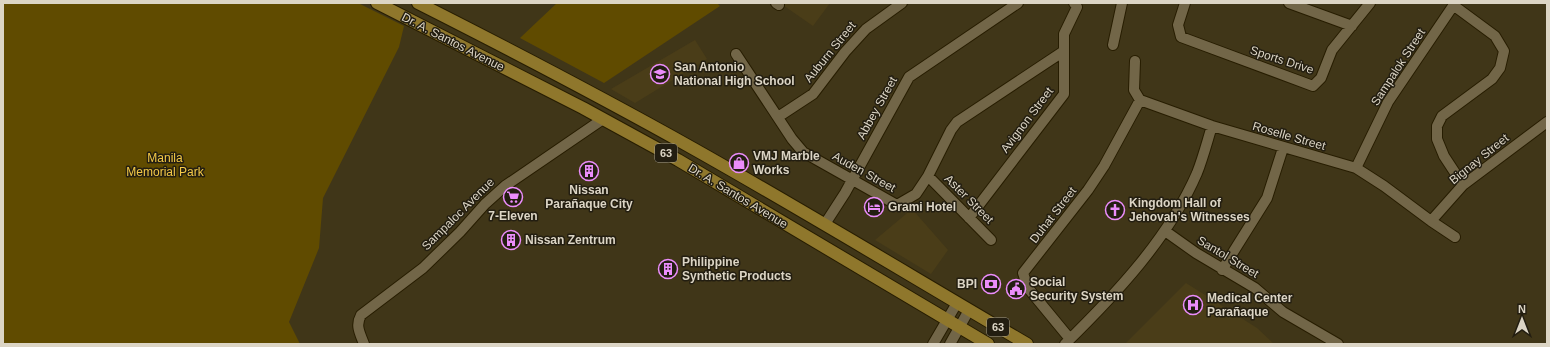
<svg xmlns="http://www.w3.org/2000/svg" width="1550" height="347" font-family="Helvetica,sans-serif">
<style>
.built{fill:#4a3d18}
.green{fill:#604b00}
.lines{fill:none;stroke-linecap:round;stroke-linejoin:round}
.minor-casing{stroke:#271d01;stroke-width:12}
.major-casing{stroke:#271d01;stroke-width:14}
.minor{stroke:#726648;stroke-width:10}
.major{stroke:#8f772c;stroke-width:12}
.labels{text-anchor:middle;dominant-baseline:central;stroke-width:3;stroke-linejoin:round;paint-order:stroke}
.shield{fill:#231e11;stroke:#a49e8f;stroke-width:1}
.shield-label{font-size:11px;font-weight:bold;fill:#dcd5c5}
.street-label{font-size:12px;fill:#dcd5c5;stroke:#231e11}
.poi-label{font-size:12px;font-weight:bold;fill:#dcd5c5;stroke:#231e11;text-anchor:start}
.park-label{font-size:12px;fill:#f4c947;stroke:#231e11}
</style>
<rect width="100%" height="100%" fill="#403618"/>
<path class="built" d="M780,3H830L813,26Z
M695,40L707,59L635,103L611,89Z
M912,209L948,250L931,274L875,240Z
M1186,283L1257,328L1274,344H1125Z"/>
<path class="green" d="M3,3H358L404,26L399,47L323,198L319,248L289,322L300,344H3Z
M557,3H717L720,6L604,83L520,38Z"/>
<g class="lines">
<defs>
<path id="minor" d="M776,3L779,5
M1185,3L1178,25L1181,37L1313,86L1321,78L1332,50L1370,3
M1289,3L1352,26
M1453,5L1495,36L1504,51L1500,68L1492,79L1442,116L1437,126V139L1444,156L1463,185
M1113,45L1122,3
M736,54L792,139L803,152L897,205L916,194L928,176L951,130L957,122L1064,51
M1135,61L1134,90L1140,100L1212,126L1356,168L1384,186L1431,221L1455,237
M778,117L813,94L845,52L866,29L902,3
M1356,168L1388,102L1455,3
M928,176L991,240
M969,218L1064,94V34L1077,7L1074,3
M1431,221L1463,185L1547,122
M825,224L845,193L909,77L1018,3
M1165,231L1196,253L1255,288L1283,312L1338,344
M1222,270L1267,198L1283,148
M1070,339L1028,288L1023,273L1088,190L1104,166L1140,100
M364,344C360,333 355,326 361,315L423,268L460,232L485,204L505,186L603,119
M933,344L957,303
M950,344L969,310
M1065,344C1115,295 1169,238 1197,173C1203,158 1207,142 1212,126"/>
<path id="major" d="M377,3L583,108L678,160L988,344
M418,3C511,50 603,98 694,149C806,212 916,279 1027,344"/>
</defs>
<use href="#minor" class="minor-casing"/>
<use href="#major" class="major-casing"/>
<use href="#minor" class="minor"/>
<use href="#major" class="major"/>
</g>
<defs>
<symbol id="school-ring" viewBox="-11 -11 22 22"><circle r="9.5" fill="#231e11" stroke="#eb8dfb" stroke-width="1.5"/><path d="M0-5L7-2L0 1L-7-2ZM-4 1L0 2.5L4 1V4Q0 6-4 4Z" fill="#eb8dfb"/></symbol>
<symbol id="shop-ring" viewBox="-11 -11 22 22"><circle r="9.5" fill="#231e11" stroke="#eb8dfb" stroke-width="1.5"/><path d="M-5-2.5h2.3a2.7 3.5 0 0 1 5.4 0H5L5.5 6h-11ZM-1.5-2.5h3a1.5 2.3 0 0 0-3 0Z" fill="#eb8dfb"/></symbol>
<symbol id="building-ring" viewBox="-11 -11 22 22"><circle r="9.5" fill="#231e11" stroke="#eb8dfb" stroke-width="1.5"/><path d="M-4-6H4V6H1V3H-1V6H-4ZM-2.5-4.3h1.7v1.8h-1.7ZM.8-4.3h1.7v1.8H.8ZM-2.5-1h1.7V.8h-1.7ZM.8-1h1.7V.8H.8Z" fill="#eb8dfb"/></symbol>
<symbol id="supermarket-ring" viewBox="-11 -11 22 22"><circle r="9.5" fill="#231e11" stroke="#eb8dfb" stroke-width="1.5"/><path d="M-6-5.5h2.5l.6 2H6L4.5 2H-2.5L-4.4-4H-6ZM-1.5 3.2a1.3 1.3 0 1 0 .1 0ZM3 3.2a1.3 1.3 0 1 0 .1 0Z" fill="#eb8dfb"/></symbol>
<symbol id="hotel-ring" viewBox="-11 -11 22 22"><circle r="9.5" fill="#231e11" stroke="#eb8dfb" stroke-width="1.5"/><path d="M-6-4.5h1.5V1H6V5H4.5V3h-9V5H-6ZM-4 0a1.8 1.8 0 1 1 3.6 0ZM.5 0V-2.5h3Q6-2.5 6 0Z" fill="#eb8dfb"/></symbol>
<symbol id="church-ring" viewBox="-11 -11 22 22"><circle r="9.5" fill="#231e11" stroke="#eb8dfb" stroke-width="1.5"/><path d="M-1.2-6h2.4v3.5h3.3v2.4h-3.3V6h-2.4V-.1h-3.3v-2.4h3.3Z" fill="#eb8dfb"/></symbol>
<symbol id="bank-ring" viewBox="-11 -11 22 22"><circle r="9.5" fill="#231e11" stroke="#eb8dfb" stroke-width="1.5"/><path d="M-6-4H6V4H-6ZM0-2.3a2.3 2.3 0 1 0 0 4.6a2.3 2.3 0 1 0 0-4.6Z" fill="#eb8dfb"/></symbol>
<symbol id="civic-ring" viewBox="-11 -11 22 22"><circle r="9.5" fill="#231e11" stroke="#eb8dfb" stroke-width="1.5"/><path d="M-.6-6.5H3V-4.5H.6V-3L4-1V1h2V6H-6V1h2V-1L-.6-3ZM-1.2 2.5V6h2.4V2.5Z" fill="#eb8dfb"/></symbol>
<symbol id="hospital-ring" viewBox="-11 -11 22 22"><circle r="9.5" fill="#231e11" stroke="#eb8dfb" stroke-width="1.5"/><path d="M-5-5h3v3.5h4V-5h3V5h-3V1.5h-4V5h-3Z" fill="#eb8dfb"/></symbol>
</defs>
<g fill-rule="evenodd">
<use href="#school-ring" x="649" y="63" width="22" height="22"/>
<use href="#shop-ring" x="728" y="152" width="22" height="22"/>
<use href="#building-ring" x="578" y="160" width="22" height="22"/>
<use href="#supermarket-ring" x="502" y="186" width="22" height="22"/>
<use href="#hotel-ring" x="863" y="196" width="22" height="22"/>
<use href="#church-ring" x="1104" y="199" width="22" height="22"/>
<use href="#building-ring" x="500" y="229" width="22" height="22"/>
<use href="#building-ring" x="657" y="258" width="22" height="22"/>
<use href="#bank-ring" x="980" y="273" width="22" height="22"/>
<use href="#civic-ring" x="1005" y="278" width="22" height="22"/>
<use href="#hospital-ring" x="1182" y="294" width="22" height="22"/>
</g>
<g class="labels">
<g class="shield">
<rect x="655" y="144" width="22" height="18" rx="3"/>
<rect x="987" y="318" width="22" height="18" rx="3"/>
</g>
<g class="shield-label">
<text x="666" y="153">63</text>
<text x="998" y="327">63</text>
</g>
<g class="street-label">
<text transform="translate(453 42) rotate(27)">Dr. A. Santos Avenue</text>
<text transform="translate(830 52) rotate(-51)">Auburn Street</text>
<text transform="translate(1282 60) rotate(18)">Sports Drive</text>
<text transform="translate(1398 67) rotate(-57)">Sampalok Street</text>
<text transform="translate(877 108) rotate(-61)">Abbey Street</text>
<text transform="translate(1027 120) rotate(-53)">Avignon Street</text>
<text transform="translate(1289 136) rotate(16)">Roselle Street</text>
<text transform="translate(1479 159) rotate(-39)">Bignay Street</text>
<text transform="translate(864 172) rotate(29)">Auden Street</text>
<text transform="translate(738 196) rotate(31)">Dr. A. Santos Avenue</text>
<text transform="translate(969 199) rotate(45)">Aster Street</text>
<text transform="translate(458 214) rotate(-45)">Sampaloc Avenue</text>
<text transform="translate(1053 215) rotate(-52)">Duhat Street</text>
<text transform="translate(1228 257) rotate(31)">Santol Street</text>
</g>
<g class="poi-label">
<text x="674" y="67">San Antonio<tspan x="674" dy="14">National High School</tspan></text>
<text x="753" y="156">VMJ Marble<tspan x="753" dy="14">Works</tspan></text>
<text x="589" y="190" text-anchor="middle">Nissan<tspan x="589" dy="14">Parañaque City</tspan></text>
<text x="1129" y="203">Kingdom Hall of<tspan x="1129" dy="14">Jehovah's Witnesses</tspan></text>
<text x="888" y="207">Grami Hotel</text>
<text x="513" y="216" text-anchor="middle">7-Eleven</text>
<text x="525" y="240">Nissan Zentrum</text>
<text x="682" y="262">Philippine<tspan x="682" dy="14">Synthetic Products</tspan></text>
<text x="1030" y="282">Social<tspan x="1030" dy="14">Security System</tspan></text>
<text x="977" y="284" text-anchor="end">BPI</text>
<text x="1207" y="298">Medical Center<tspan x="1207" dy="14">Parañaque</tspan></text>
</g>
<g class="park-label">
<text x="165" y="158">Manila<tspan x="165" dy="14">Memorial Park</tspan></text>
</g>
</g>
<rect width="1550" height="347" fill="none" stroke="#dcd5c5" stroke-width="8"/>
<g transform="translate(1522 319)" stroke="#231e11" stroke-width="3" paint-order="stroke">
<path d="M0-3L7 15L0 10L-7 15Z" fill="#dcd5c5"/>
<text y="-6" font-size="11" font-weight="bold" text-anchor="middle" fill="#dcd5c5">N</text>
</g>
</svg>
